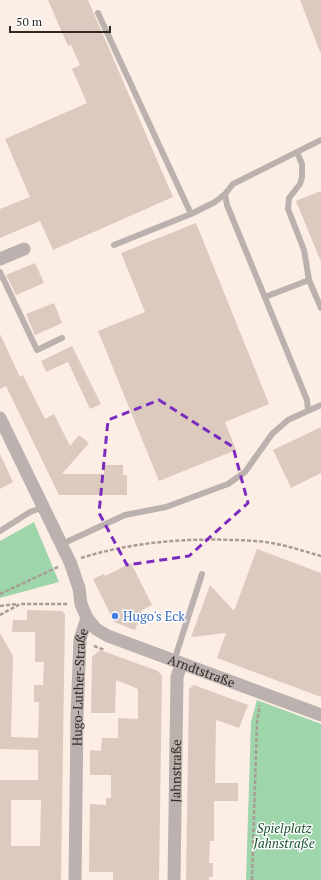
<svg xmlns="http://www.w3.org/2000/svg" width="321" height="880" font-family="'PT Serif',serif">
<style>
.green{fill:#9ed5ab}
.building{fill:#dccabe;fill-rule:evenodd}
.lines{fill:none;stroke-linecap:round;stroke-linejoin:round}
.path{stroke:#a89d95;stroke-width:2.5;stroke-dasharray:4 2;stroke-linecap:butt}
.service{stroke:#bbb1af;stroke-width:6}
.minor{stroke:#bbb1af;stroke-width:13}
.marked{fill:none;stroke:#7b2cbf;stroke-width:3;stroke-dasharray:8 5;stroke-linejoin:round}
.shop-dot{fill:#3f7fe0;stroke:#fefefe;stroke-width:1.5}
.labels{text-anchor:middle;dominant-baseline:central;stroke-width:3;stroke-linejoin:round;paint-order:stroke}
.shop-label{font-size:13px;fill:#366cbe;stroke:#fefefe;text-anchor:start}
.street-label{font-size:13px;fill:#2f2824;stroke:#fefefe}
.park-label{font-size:13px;font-style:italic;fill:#1b562f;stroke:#fefefe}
</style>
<rect width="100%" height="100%" fill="#fceee4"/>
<path class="green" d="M34,522L59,582L0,598V541Z
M257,700L321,724V880H246L251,722Z"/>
<path class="building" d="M48,0H88L173,197L53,250L40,221L0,238V209L30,197L5,139L87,103L72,69L80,65L71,45L68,46Z
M300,0H321V52H320Z
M321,191V262L296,201Z
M196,223L269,404L225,422L236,450L159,481L98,331L145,312L121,253Z
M35,263L44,283L16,295L6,275Z
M54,303L62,323L35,335L26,314Z
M0,334L20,377L23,375L45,419L54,414L70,446L79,435L89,443L62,474H104V465H123V475H127V495H59L6,386L0,389Z
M72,346L101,404L90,409L68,362L46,372L41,361Z
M321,427V473L291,488L273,450Z
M0,454L13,482L0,489Z
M257,549L321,573V697L217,658L226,633L191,637L210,585L234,611Z
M131,563L152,605L142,610L135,630L114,622L93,579L104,574L105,576Z
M27,610L62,611L65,614L61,880H0V780H38V750L0,749V633L13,656L11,737L38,738L39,702H34V685H43L44,662H35V632H12L13,620H27ZM11,800H41L40,846H11Z
M100,650L158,671L162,676L159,880H113V872H89L90,804L106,805V798H111V775H90V750L101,751L102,738H118V718L138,719V689L116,680L115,713H91L92,657Z
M194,685L248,705L239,728L216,720L215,783H238V801H214V841H210L209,863H213V877H209V880H186L189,689Z"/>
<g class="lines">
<path class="path" d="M81,558C129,543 181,538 232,540C246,540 262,541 277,544C292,547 306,552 321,556
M0,594L58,567
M0,606L17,604
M0,615L20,604H69
M94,646L105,650
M252,880L257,721L260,705"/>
<path class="service" d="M98,13L191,214
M297,152L302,164V177L300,184L289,198L288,209L304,250L309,280
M114,245L191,214L215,202L225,194
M0,272L37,350L62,338
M265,297L309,280L321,308
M308,410L307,400L227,205L225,194L233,184L321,140
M0,531L30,512L44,507
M62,544L125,515L166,507L228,484L245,472L272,434L288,420L321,405
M174,661L202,574"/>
<g class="minor">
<path d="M0,259L24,249"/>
<path id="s1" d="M0,418L70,562L79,588L81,604L87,618L96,629L108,636L321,715"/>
<path id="s2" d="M75,880L77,717L80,639L87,618"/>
<path id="s3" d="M174,880L177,677L181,664"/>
</g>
</g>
<path class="marked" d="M159,400L233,447L248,503L189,556L127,565L99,513L108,420Z"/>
<circle class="shop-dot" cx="115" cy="616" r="4"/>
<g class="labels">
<g class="shop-label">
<text x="123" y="616">Hugo's Eck</text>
</g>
<g class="street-label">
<text stroke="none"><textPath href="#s1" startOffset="347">Arndtstraße</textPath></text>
<text stroke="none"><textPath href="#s2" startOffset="193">Hugo-Luther-Straße</textPath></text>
<text stroke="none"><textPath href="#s3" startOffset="109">Jahnstraße</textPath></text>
</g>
<g class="park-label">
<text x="284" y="828">Spielplatz<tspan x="284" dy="15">Jahnstraße</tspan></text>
</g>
</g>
<path d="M10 26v6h100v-6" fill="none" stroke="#2f2824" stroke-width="2"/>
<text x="16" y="26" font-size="12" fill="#2f2824" stroke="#fefefe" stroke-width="3" paint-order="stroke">50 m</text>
</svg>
